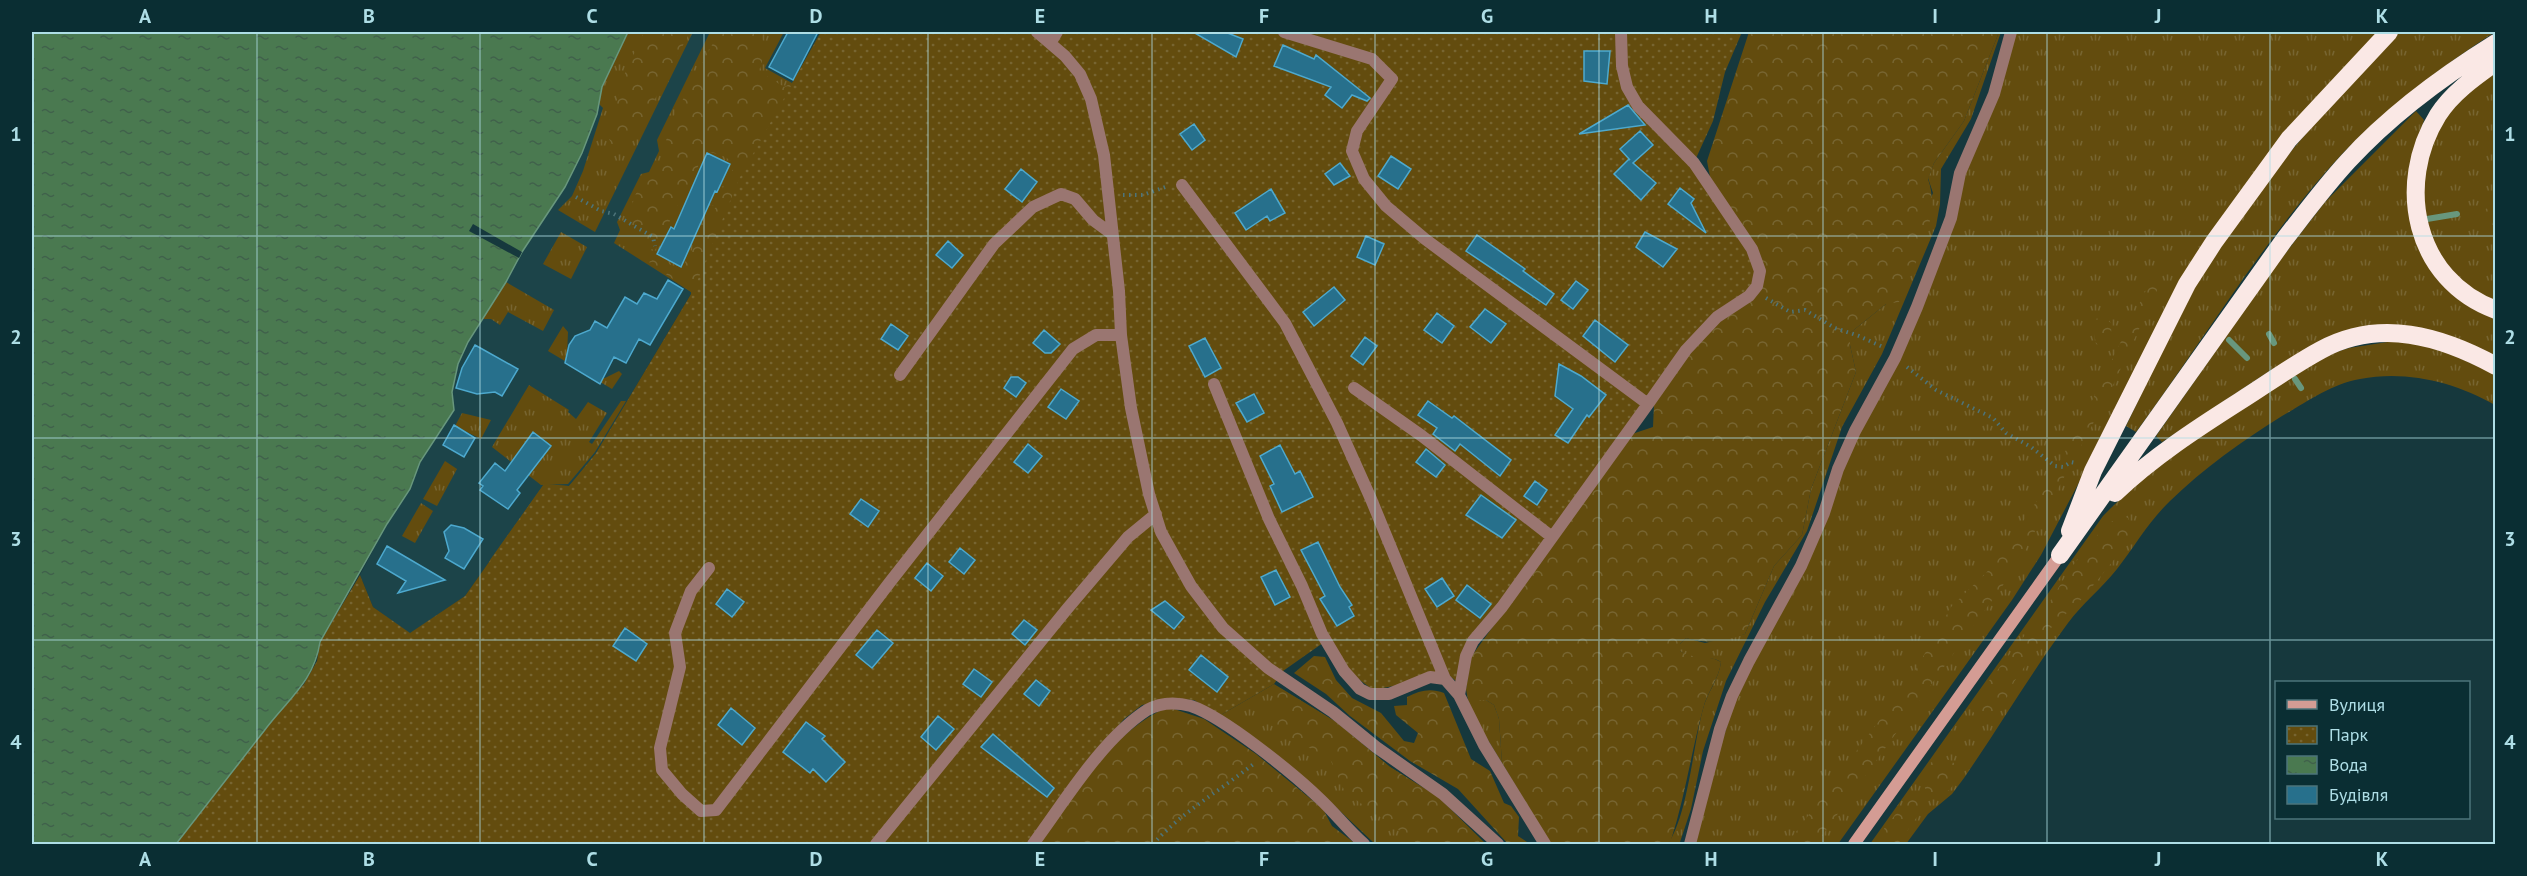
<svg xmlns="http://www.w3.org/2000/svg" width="2527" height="876" font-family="'PT Sans',sans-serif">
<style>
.built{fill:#1c4449}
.grass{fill:url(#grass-tufts)}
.forest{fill:url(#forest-crowns)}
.park{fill:url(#park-dots)}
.water{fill:url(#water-ripples);stroke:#68977d;stroke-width:1.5}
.pier{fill:#16383d}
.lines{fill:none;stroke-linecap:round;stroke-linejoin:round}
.stream{stroke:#68977d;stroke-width:6}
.building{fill:#27708c;stroke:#4da9ce;stroke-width:1.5}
.path{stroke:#4d747a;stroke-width:4;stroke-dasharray:1.5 4.5;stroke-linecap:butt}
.lane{stroke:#9a7671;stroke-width:12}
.secondary{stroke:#d49c94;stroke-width:12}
.highway{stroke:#fae8e5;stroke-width:18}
.grid{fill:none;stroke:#aedee6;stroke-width:1.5;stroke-opacity:0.55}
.neatline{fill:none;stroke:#aedee6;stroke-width:2}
.grid-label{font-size:20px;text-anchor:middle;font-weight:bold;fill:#aedee6}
</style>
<defs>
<pattern id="grass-tufts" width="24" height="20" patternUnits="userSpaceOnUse" patternTransform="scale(1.5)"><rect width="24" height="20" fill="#634c0e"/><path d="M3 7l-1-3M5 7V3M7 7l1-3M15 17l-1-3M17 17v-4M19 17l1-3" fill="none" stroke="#776531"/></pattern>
<pattern id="forest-crowns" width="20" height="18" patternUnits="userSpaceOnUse" patternTransform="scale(1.5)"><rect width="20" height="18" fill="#634c0e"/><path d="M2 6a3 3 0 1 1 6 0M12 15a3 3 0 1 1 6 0" fill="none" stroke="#776531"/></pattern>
<pattern id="park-dots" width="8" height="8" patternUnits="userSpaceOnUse" patternTransform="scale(1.5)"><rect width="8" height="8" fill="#634c0e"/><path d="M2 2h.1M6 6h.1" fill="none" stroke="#776531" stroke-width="1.8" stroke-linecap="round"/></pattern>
<pattern id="water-ripples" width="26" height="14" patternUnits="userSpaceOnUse" patternTransform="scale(1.5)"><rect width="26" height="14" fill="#4a7950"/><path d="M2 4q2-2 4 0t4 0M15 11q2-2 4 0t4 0" fill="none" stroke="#40614b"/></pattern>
</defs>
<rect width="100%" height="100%" fill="#16383d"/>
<path class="built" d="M628,32H821L739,179L694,289L596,453L569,486L544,485L465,596L410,634L373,607L360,575L387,524L410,489L420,462L454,410L452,392L458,364L468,342L522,252L565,187L582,153L597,114L602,87Z"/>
<path class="grass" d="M628,32H693L595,232L558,210L572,196L583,171L603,108L599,104L602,87Z
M710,32H784L765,68L792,83L691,292L614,243L620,230L617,222L641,174L649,172L659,151L657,140Z
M1999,32H2001L1971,119L1941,169L1940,204L1936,226L1882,354L1842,427L1807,531L1765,602L1726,681L1703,751L1691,809L1680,842L1679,844H1668C1688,814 1693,746 1703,709C1707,693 1719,679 1721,662C1711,656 1708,660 1698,659C1691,658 1685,654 1680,651V644L1686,638L1705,643L1745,634L1774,566L1802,535L1811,489L1856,372L1850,345V333L1886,304L1933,193L1928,178L1934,163L1964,121Z
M2016,32H2380L2253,174L2208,236L2041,555L2012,600L1838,844H1695L1714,767L1736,698L1858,432L1898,360Z
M2399,32H2495C2441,67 2387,107 2342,154C2264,238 2204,340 2136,432L2126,426C2156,365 2183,301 2221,244C2273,167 2335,99 2399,32Z
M2495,71V302C2484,296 2470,290 2460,281C2415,243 2413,160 2448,115C2461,98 2479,85 2495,71Z
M2416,111L2424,120L2414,151L2408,190L2465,303L2495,318V357C2468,342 2443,332 2412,327L2274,368L2162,442L2156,436L2274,268L2325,202Z
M561,232L587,247L571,279L543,264Z
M506,282L554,310L543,331L508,312L500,325L491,319H482Z
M563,326L568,332L567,355L598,378H605L619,371L622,374L612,389L548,351Z
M2394,341L2431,345L2495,374V405C2455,382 2406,370 2360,379C2331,384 2307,402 2282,416C2242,441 2204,468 2170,501C2149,521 2135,546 2117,569C2102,588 2082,604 2068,623C2031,673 1999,727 1964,778L1952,794L1928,814L1906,844H1870L2103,516C2167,450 2250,405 2327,355L2349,348Z
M529,385L569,410L568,412L576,419L588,402L607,413L589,442L592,444L621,401H626L595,452L568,484L541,485L492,447Z
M462,413L491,420L481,439L455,426Z
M445,461L457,469L437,506L423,499Z
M421,503L433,511L415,543L402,536Z
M1274,684L1336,722L1390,767L1438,797L1486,844L1374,843L1323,795L1219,716Z
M1468,700H1486L1494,705L1499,719L1502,763L1480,727Z"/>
<path class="forest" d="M644,32H690L655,99L625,150L616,153L609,139L621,82Z
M719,32H759L766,48L759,71L784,87L792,83L821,32H1024L485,594L490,560L544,484L569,486L598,454L691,296V292L649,262L656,258L671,265L679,272L698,240L695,224L719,205L724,184L735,166C728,156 718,153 706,152L690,181L717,196L718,201L713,206L695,190L683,195L655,250L642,247L629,236C631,213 630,184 656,176L667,154L666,131Z
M1749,32H1999L1964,121L1934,163L1928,179C1942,217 1914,265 1899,302L1886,304L1850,333V345L1856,372L1811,489L1802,535L1774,566L1745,634C1721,643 1711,644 1686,638L1680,644V651C1697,661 1705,653 1721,662C1719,679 1707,692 1703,709C1691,753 1685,797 1671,840L1668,844H1551L1502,763L1499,719L1494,705L1486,700H1468L1466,689L1471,657L1632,434L1653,427L1654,405L1711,182L1707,161Z
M2495,204V244L2478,224C2478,212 2486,208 2495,204Z
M2149,284L2158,288L2108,396L2014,570L1816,844H1787L1911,678L1951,607L1995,564L2046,487L2087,411Z
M2104,317L2112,324L2110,341L2104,347L2096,344L2094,333L2088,330L2086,325L2091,320Z
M2120,516L2128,518L2133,530L2129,541L2084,597L2051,628L2014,682L2004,704L1995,714L1978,716L1972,711L1984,687L2044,611L2070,569L2104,527Z
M1314,656L1325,657L1336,680L1352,698L1381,713L1404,741L1414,743L1418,733L1396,715L1394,706L1407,705V697C1420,690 1431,688 1444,693L1471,759L1490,771L1504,803L1511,806L1519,817L1518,836L1530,844H1508L1458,789L1410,761L1350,716L1326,694L1294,673Z
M1280,688L1336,722L1390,767L1438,797L1472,831L1481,844H1418L1345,792L1330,759L1278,731L1272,703Z
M1168,707L1204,719L1256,754L1323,809L1332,826L1356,844H1039C1076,794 1109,733 1168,707Z
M1940,758L1949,760L1957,765C1957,786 1949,799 1926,791L1921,777L1930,763Z
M1913,792L1921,793L1928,801L1898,844H1872Z"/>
<path class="park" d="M821,32H1742L1725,72L1713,121L1692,167L1753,261C1758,292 1736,299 1713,313L1506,594L1457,682L1449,675L1373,690L1352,674L1330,638L1283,671L1274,684L1219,716L1194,700L1172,699L1142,705L1124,719L1091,758L1028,844H176L274,717L304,684L317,661L320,642L360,575L373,607L410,633L465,596L544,484L569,486L596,453L694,289L739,179Z"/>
<path class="water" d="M32,32H628L602,87L597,114L582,153L565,187L522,252L506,282L468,342L458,364L452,392L454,410L420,462L410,489L387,524L320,642C314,682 287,700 264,731C234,769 205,807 176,844H32Z"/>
<path class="pier" d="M473,224L522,252L519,258L469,231Z"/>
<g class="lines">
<path class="stream" d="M2427,219L2457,214
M2269,334L2274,343
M2229,340L2247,358
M2295,379L2301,388"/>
</g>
<path class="building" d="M788,32H818L793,80L769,67Z
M1193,32H1225L1243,39L1236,57Z
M1283,45L1314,59L1316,55L1370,98L1367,101L1352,95L1342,108L1325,95L1331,87L1274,66Z
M1584,51H1610L1607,84L1584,81Z
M1628,105L1645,125L1579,134Z
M1194,124L1205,140L1192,150L1180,134Z
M1640,131L1653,145L1633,163L1656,183L1641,200L1614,174L1629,159L1630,160L1620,149Z
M707,153L730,164L717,192L715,191L681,267L657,254L671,227L674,229Z
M1391,156L1411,169L1398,189L1378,176Z
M1340,163L1350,176L1334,185L1325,174Z
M1021,169L1037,182L1022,202L1005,189Z
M1680,188L1694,199L1691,203L1706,233L1668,204Z
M1271,189L1285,213L1270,221L1267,216L1246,230L1235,213Z
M1645,232L1677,249L1663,267L1636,247Z
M1477,235L1525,269L1523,271L1554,294L1546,305L1466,251Z
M1366,236L1384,244L1375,265L1357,257Z
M948,241L963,255L952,268L936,255Z
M668,280L683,289L650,345L639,339L626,363L614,357L600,384L565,363L569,345L575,336L590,330L595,321L607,328L625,297L637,304L644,293L657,299Z
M1576,281L1588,290L1573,309L1561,300Z
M1334,287L1345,300L1314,326L1303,312Z
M1485,309L1506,324L1491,343L1470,327Z
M1437,313L1454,326L1442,343L1424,330Z
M1595,320L1628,345L1615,362L1583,336Z
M891,324L908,336L898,350L881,339Z
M1044,330L1060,344L1051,353H1045L1033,343Z
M1365,337L1377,346L1363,365L1351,356Z
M1205,338L1221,368L1205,377L1189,346Z
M475,345L518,369L502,396L495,392L477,394L456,388L462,368Z
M1559,364L1581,376L1606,395L1589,417L1587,415L1568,443L1555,435L1573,409L1555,396Z
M1011,377H1018L1026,383L1016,397L1004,388Z
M1061,389L1079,401L1066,419L1048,407Z
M1254,394L1264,413L1247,422L1236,403Z
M1428,401L1452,418L1454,416L1511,460L1500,476L1460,444L1455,451L1433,434L1437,428L1418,415Z
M454,425L475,438L464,457L443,445Z
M533,432L551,446L517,490L520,493L508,509L480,490L483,486L479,483L495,463L505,471Z
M1028,444L1042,456L1028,473L1014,462Z
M1280,445L1295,474L1300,471L1313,497L1282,512L1270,486L1274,484L1260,456Z
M1426,449L1445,465L1436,477L1416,462Z
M1535,481L1547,490L1537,505L1524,496Z
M1481,495L1516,520L1502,538L1466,515Z
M861,499L879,511L868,527L850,514Z
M451,525L464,528L483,539L464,569L445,558L449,551L444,532Z
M1318,542L1340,587L1352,605L1349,607L1354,616L1337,626L1320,599L1325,596L1301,550Z
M387,546L445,580L398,593L406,581L377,564Z
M960,548L975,560L964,574L949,562Z
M927,563L943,576L931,591L915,578Z
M1276,570L1290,597L1275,605L1261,577Z
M1442,578L1454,596L1437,607L1425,589Z
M1467,585L1491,604L1480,618L1456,600Z
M727,589L744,602L732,617L716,604Z
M1165,601L1184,617L1174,629L1151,610Z
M1024,620L1037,630L1025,645L1012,634Z
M625,628L647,644L636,661L613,646Z
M877,630L893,643L872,668L856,655Z
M1201,655L1228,677L1217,692L1189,670Z
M974,669L992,682L981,697L963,684Z
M1036,680L1050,691L1039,706L1024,694Z
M731,708L755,728L742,745L718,725Z
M938,716L954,729L936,750L921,737Z
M806,722L825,736L822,739L845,762L826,782L813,769L810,773L783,752Z
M993,734L1054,788L1047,797L981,747Z"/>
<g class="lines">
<path class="path" d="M1123,195H1143L1168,186
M576,197L601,211L614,214L653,237L655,246
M1766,298L1790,312L1805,310L1835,328L1859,336L1883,347
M1907,367L1936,390L1993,418L2006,433L2031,447L2055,466L2063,467L2071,462L2076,463
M1153,844C1182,812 1221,790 1256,762"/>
<path class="lane" d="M1037,32L1065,56L1080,74L1091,99L1104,155L1119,291L1121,335L1131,408L1149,494L1161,532L1191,586L1223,628L1268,668L1333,712L1376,747L1443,794L1498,844
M1284,32L1372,59L1392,79L1357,131L1352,151L1364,179L1386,206L1425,239L1648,404L1502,607L1473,641L1466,656L1459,695
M1621,32L1622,66L1627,87L1638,106L1694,163L1752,249L1760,271L1757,286L1749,296L1717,317L1686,350L1648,404
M1051,42L1057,32
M1182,185L1285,323L1337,423L1371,499L1445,679L1459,695L1484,745L1545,844
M900,375L994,244L1033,207L1061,194L1075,199L1093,220L1112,234
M1214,384L1269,519L1302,586L1322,634L1344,671L1360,689L1370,694H1389L1430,677L1445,679
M1354,388L1422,436L1552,537
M709,568L691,591L675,633L680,667L660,748L662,770L682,794L701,811L716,810L890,582L1073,349L1096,335H1121
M876,844L1067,609L1128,537L1156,514
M1033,844C1065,801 1101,740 1147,710C1161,702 1176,702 1191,706C1224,717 1294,774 1320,799C1335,813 1348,830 1364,844
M1690,844L1720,729L1732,696L1749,661L1801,566L1824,513L1838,469L1855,431L1895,358L1917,307L1951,218L1960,173L1994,94L2011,32"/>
<path class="secondary" d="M1854,844L2060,555"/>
<path class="highway" d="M2496,62C2475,77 2452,93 2438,115C2395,184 2414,280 2496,310
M2115,493C2153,457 2196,429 2240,401C2267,384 2293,365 2321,350C2380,318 2441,336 2496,366
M2070,531L2093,471L2187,284L2214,242L2289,139L2389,32
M2060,555L2284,240C2305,213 2325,186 2348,161C2390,115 2443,76 2496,43"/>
</g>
<path class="grid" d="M257,32V844M480,32V844M704,32V844M928,32V844M1152,32V844M1375,32V844M1599,32V844M1823,32V844M2047,32V844M2270,32V844M32,236H2496M32,438H2496M32,640H2496"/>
<rect width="2527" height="876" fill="none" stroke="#0a2e33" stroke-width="66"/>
<rect x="2275" y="681" width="195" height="138" fill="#0a2e33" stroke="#4c747b" stroke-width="1.5"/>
<rect x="2287" y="700" width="30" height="9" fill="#d49c94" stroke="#4c747b" stroke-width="1.5"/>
<text x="2329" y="711" font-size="18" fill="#aedee6">Вулиця</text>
<rect x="2287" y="726" width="30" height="18" fill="url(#park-dots)" stroke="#4c747b" stroke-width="1.5"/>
<text x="2329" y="741" font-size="18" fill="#aedee6">Парк</text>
<rect x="2287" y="756" width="30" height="18" fill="url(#water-ripples)" stroke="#4c747b" stroke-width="1.5"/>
<text x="2329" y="771" font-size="18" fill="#aedee6">Вода</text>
<rect x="2287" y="786" width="30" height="18" fill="#27708c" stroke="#4c747b" stroke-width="1.5"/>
<text x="2329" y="801" font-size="18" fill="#aedee6">Будівля</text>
<rect x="33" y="33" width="2461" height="810" class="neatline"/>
<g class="grid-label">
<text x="145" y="23">A</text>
<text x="369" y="23">B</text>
<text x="592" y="23">C</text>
<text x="816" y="23">D</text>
<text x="1040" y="23">E</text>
<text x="1264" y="23">F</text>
<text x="1487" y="23">G</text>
<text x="1711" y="23">H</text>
<text x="1935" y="23">I</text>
<text x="2158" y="23">J</text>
<text x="2382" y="23">K</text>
<text x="16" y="141">1</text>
<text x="2510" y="141">1</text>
<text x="16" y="344">2</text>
<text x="2510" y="344">2</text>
<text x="16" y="546">3</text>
<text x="2510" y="546">3</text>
<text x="16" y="749">4</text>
<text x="2510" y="749">4</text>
<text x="145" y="866">A</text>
<text x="369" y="866">B</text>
<text x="592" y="866">C</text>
<text x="816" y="866">D</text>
<text x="1040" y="866">E</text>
<text x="1264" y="866">F</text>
<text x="1487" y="866">G</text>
<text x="1711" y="866">H</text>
<text x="1935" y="866">I</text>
<text x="2158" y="866">J</text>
<text x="2382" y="866">K</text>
</g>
</svg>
